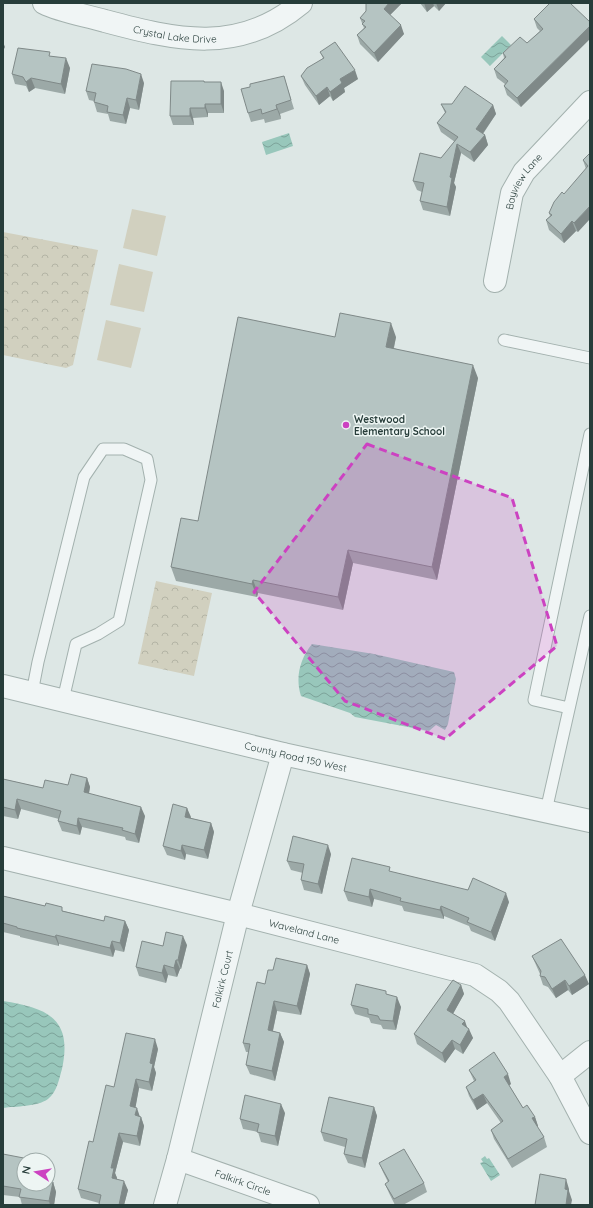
<svg xmlns="http://www.w3.org/2000/svg" width="593" height="1208" font-family="Quicksand,sans-serif">
<style>
.park{fill:url(#park-crowns)}
.garden{fill:#d1d0bf}
.water{fill:url(#water-waves)}
.lines{fill:none;stroke-linecap:round;stroke-linejoin:round}
.lane-casing{stroke:#a3b1ae;stroke-width:13}
.street-casing{stroke:#a3b1ae;stroke-width:24}
.lane{stroke:#f0f5f5;stroke-width:11}
.street{stroke:#f0f5f5;stroke-width:22}
.wall{fill:#9ca9a7}
.shaded-wall{fill:#7f8988}
.building{fill:#b5c4c2;stroke:#7f8988}
.marked{fill:#cc42c1;fill-opacity:0.2;stroke:#cc42c1;stroke-width:3;stroke-dasharray:8 5;stroke-linejoin:round}
.poi-dot{fill:#cc42c1;stroke:#edf5f3;stroke-width:1.5}
.labels{text-anchor:middle;dominant-baseline:central;stroke-width:3;stroke-linejoin:round;paint-order:stroke}
.street-label{font-size:10px;fill:#273d3a;stroke:#edf5f3}
.poi-label{font-size:10px;font-weight:bold;fill:#273d3a;stroke:#edf5f3;text-anchor:start}
</style>
<defs>
<pattern id="park-crowns" width="20" height="18" patternUnits="userSpaceOnUse"><rect width="20" height="18" fill="#d1d0bf"/><path d="M2 6a3 3 0 1 1 6 0M12 15a3 3 0 1 1 6 0" fill="none" stroke="#b3b4a5"/></pattern>
<pattern id="water-waves" width="16" height="10" patternUnits="userSpaceOnUse"><rect width="16" height="10" fill="#98c7bb"/><path d="M0 5q4-4 8 0t8 0" fill="none" stroke="#7ca399"/></pattern>
</defs>
<rect width="100%" height="100%" fill="#dde7e5"/>
<path class="park" d="M3,232L98,250L73,365L66,368L3,355Z
M156,581L212,593L194,676L138,664Z"/>
<path class="garden" d="M132,209L166,216L157,256L123,248Z
M119,264L153,272L144,312L110,305Z
M106,320L141,328L131,368L97,360Z"/>
<path class="water" d="M502,36L511,45L490,66L481,57Z
M289,133L293,146L266,155L262,142Z
M312,644L374,654L454,672L456,679L448,724L445,730L436,725L429,731L355,717L350,713L301,696C295,677 300,659 312,644Z
M3,1001C47,1008 73,1018 62,1069C59,1079 57,1092 48,1099C37,1107 16,1106 3,1108Z
M485,1156L487,1159L489,1158L500,1175L491,1181L480,1163L483,1162L481,1159Z"/>
<g class="lines">
<defs>
<path id="lane" d="M504,340L590,358
M32,693L38,662L84,477L103,449H124L147,459L151,480L119,621L98,634L76,644L63,700
M569,708L534,700L590,434
M546,811L590,616"/>
<g id="street">
<path id="s1" d="M44,3C62,12 85,15 105,21C176,40 239,55 301,3"/>
<path id="s2" d="M495,281L512,193L524,172L590,102"/>
<path id="s3" d="M3,686L283,754L590,821"/>
<path id="s4" d="M3,858L238,914L475,975L499,991L509,1001L560,1076L590,1133"/>
<path d="M560,1076L590,1052"/>
<path id="s5" d="M178,1159L308,1205"/>
<path id="s6" d="M165,1205L178,1159L238,914L283,754"/>
</g>
</defs>
<use href="#lane" class="lane-casing"/>
<use href="#street" class="street-casing"/>
<use href="#lane" class="lane"/>
<use href="#street" class="street"/>
</g>
<path class="wall" d="M366,3H402L390,15L404,34L378,62L360,44L357,35L364,28L360,18L366,11Z
M420,3H446L439,11L434,6L427,12Z
M550,3L521,107L507,95L504,86L505,84L497,78L494,69L504,58L503,53L527,43L540,31L537,28L534,19Z
M320,52L358,79L344,88L345,92L333,101L330,96L319,105L305,85L301,76L323,58Z
M51,56L70,68L65,94L35,88L29,92L26,86L15,84L12,74Z
M284,76L294,109L280,114L281,119L265,123L264,119L251,122L248,113L250,87Z
M204,81L205,82L224,91V113H208V117L193,118L194,125H173L170,116Z
M144,83L139,110L130,108L126,124L110,121L108,114L97,112L94,102V101L89,100L86,91Z
M441,104L493,105L496,114L483,134L485,135L488,145L474,162L461,153L454,183L456,187L450,216L423,210L420,201L422,192L417,190L413,181L441,158L455,142L441,132L437,123L445,113Z
M590,153L578,232L576,231L564,243L549,230L546,220L550,216L549,213L586,169L583,160Z
M335,337H396L394,348L478,378L437,580L353,563L343,610L258,593L257,597L176,581L171,567L198,521Z
M87,778L90,787L89,794L145,816L139,843L126,840L125,837L82,827L80,835L62,831L58,821L59,819L21,809L18,819L3,816V779L43,788L68,785Z
M187,808L190,818L211,823L214,832L208,859L186,854L185,860L167,855L163,846Z
M331,854L322,894L304,890L301,880L303,873L291,870L287,861Z
M391,872L509,902L495,941L471,931L469,926L444,916V919L404,911L402,906L374,899L372,907L348,901L344,891Z
M3,896L104,921H125L129,930L124,952L115,950L113,957L59,944V946L20,937V936L3,932Z
M187,945L181,969H180L177,977L168,975L166,983L139,976L136,967L163,946Z
M532,956L589,984L572,995L568,990L556,998L548,987L543,985L540,976V974Z
M307,965L310,974L301,1015L277,1011L273,1031L280,1033L284,1042L275,1081L250,1074L246,1065L249,1052H246L243,1043L265,984L273,970Z
M461,985L464,994L453,1014L467,1027L473,1038L463,1054L455,1049L445,1063L417,1044L414,1034Z
M388,995L401,1007L396,1030L383,1029L381,1025L371,1023L369,1018L355,1014L351,1005Z
M158,1049L154,1067L156,1073L152,1091L139,1088L135,1108L140,1117H141L144,1126L140,1146L123,1142L115,1173L117,1178V1179L128,1190L124,1205H99V1203L81,1198L78,1189L93,1142L114,1087Z
M469,1070L511,1084L509,1085L523,1108L535,1117L538,1126L537,1127L544,1137L547,1147L512,1168L494,1139L491,1130L501,1123L487,1103L477,1110L469,1096L466,1087L474,1081Z
M374,1107L377,1116L365,1168L348,1163L344,1154L345,1147L324,1141L321,1132Z
M285,1113L278,1146L261,1142L258,1132L243,1129L240,1119Z
M3,1154L24,1184L53,1182L56,1192L54,1205H22L20,1197L3,1195Z
M379,1163L424,1183L427,1192L403,1205H395L389,1193L385,1184L388,1182L383,1172Z"/>
<path class="shaded-wall" d="M389,3H402L387,18L384,9Z
M424,3H433L434,6L427,12Z
M436,3H446L439,11Z
M401,25L404,34L378,62L374,53Z
M590,26V39L521,107L517,98Z
M3,42L5,47L3,51Z
M66,58L70,68L65,94L61,84Z
M355,70L358,79L344,88L345,92L333,101L330,92L340,79Z
M141,74L144,83L139,110L136,100Z
M31,78L35,88L29,92L26,82Z
M221,82L224,91V113L221,104Z
M327,87L330,96L319,105L316,96Z
M127,98L130,108L126,124L123,115Z
M205,104L208,113V117L205,108Z
M276,105L280,114L281,119L277,109Z
M493,105L496,114L479,139L476,129Z
M190,108L193,118L194,125L190,116Z
M485,135L488,145L474,162L470,152Z
M457,144L461,153L454,183L456,187L450,216L447,207L450,177Z
M590,206V219L578,232L574,223Z
M572,221L576,231L564,243L561,234Z
M391,323L396,337L391,360L386,347Z
M473,365L478,378L437,580L432,567Z
M348,550L353,563L343,610L338,597Z
M253,580L258,593L257,597L252,584Z
M87,778L90,787L87,802L84,792Z
M17,799L21,809L18,819L15,810Z
M141,807L145,816L139,843L135,834Z
M187,808L191,817L189,826L185,817Z
M78,818L82,827L80,835L77,826Z
M211,823L214,832L208,859L204,850Z
M182,845L186,854L185,860L181,851Z
M328,845L331,854L322,894L318,884Z
M370,889L374,899L372,907L369,897Z
M506,893L509,902L495,941L491,932Z
M441,906L444,916V919L440,910Z
M125,921L129,930L124,952L120,943Z
M56,935L59,944V946L55,937Z
M183,936L187,945L181,969L178,960Z
M112,941L115,950L113,957L110,948Z
M176,960L180,969L177,977L174,968Z
M164,965L168,975L166,983L162,973Z
M307,965L310,974L301,1015L297,1006Z
M585,975L589,984L572,995L569,986Z
M565,980L568,990L556,998L552,989Z
M461,985L464,994L450,1019L447,1010Z
M397,997L401,1007L396,1030L393,1021Z
M274,1001L277,1011L271,1039L268,1030Z
M465,1021L468,1030L462,1024Z
M469,1029L473,1038L463,1054L460,1045Z
M280,1033L284,1042L275,1081L272,1071Z
M155,1039L158,1049L154,1067L156,1073L152,1091L149,1082L150,1063Z
M452,1040L455,1049L445,1063L442,1053Z
M508,1074L511,1084L507,1087L504,1077Z
M136,1079L139,1088L134,1116L130,1106Z
M483,1094L487,1103L477,1110L473,1100Z
M281,1104L285,1113L278,1146L275,1136Z
M374,1107L377,1116L365,1168L362,1158Z
M137,1108L140,1117L135,1115Z
M141,1117L144,1126L140,1146L137,1136Z
M535,1117L538,1126L535,1128L532,1118Z
M119,1133L123,1142L115,1173L117,1178L115,1187L112,1178L111,1168Z
M566,1179L569,1189V1191L572,1200L571,1205H566L565,1189Z
M124,1181L128,1190L124,1205H119Z
M53,1182L56,1192L54,1205H50L49,1201Z"/>
<path class="building" d="M366,3H389L384,9L401,25L374,53L357,35L366,27L362,24L365,21L360,18L366,11Z
M550,3H570L590,22V26L517,98L504,86L508,81L494,69L506,57L503,53L520,37L527,43L543,29L534,19Z
M335,42L355,70L340,79L342,83L330,92L327,87L316,96L301,76L307,68L324,58L320,52Z
M18,48L50,52L49,56L66,58L61,84L31,78L26,82L23,77L12,74Z
M92,64L126,69L141,74L136,100L127,98L123,115L107,112L108,106L94,102L96,93L86,91Z
M284,76L291,100L276,105L277,109L262,114L261,109L248,113L241,89L250,87V84Z
M171,81H204V82H221V104H205V108H190V116H170Z
M465,86L493,105L476,129L485,135L470,152L457,144L450,177L452,178L447,207L420,201L424,183L413,181L420,153L441,158L458,137L437,123L446,112L441,104H452Z
M590,153V206L574,223L572,221L561,234L546,220L552,215L549,213L554,202L562,192L564,194L588,166L583,160Z
M340,313L391,323L386,347L473,365L432,567L348,550L338,597L253,580L252,584L171,567L181,518L198,521L238,317L335,337Z
M71,774L87,778L84,792L141,807L135,834L122,830L123,828L78,818L77,826L58,821L61,811L17,799L15,810L3,807V779L43,788L45,780L68,785Z
M173,804L187,808L185,817L211,823L204,850L182,845L181,851L163,846Z
M293,836L328,845L318,884L301,880L304,864L287,861Z
M352,858L390,867L389,871L468,890L473,878L506,893L491,932L467,922L469,918L441,906L440,910L400,901L401,898L370,889L369,897L344,891Z
M3,896L45,906L46,903L62,907V911L104,921L105,916L125,921L120,943L112,941L110,948L56,935L55,937L17,928V927L3,923Z
M166,932L183,936L178,960H176L174,968L164,965L162,973L136,967L142,941L163,946Z
M561,939L585,975L569,986L565,980L552,989L545,977L540,976L541,971L532,956Z
M276,958L307,965L297,1006L274,1001L268,1030L280,1033L272,1071L246,1065L250,1044L243,1043L257,982L265,984L268,970H273Z
M453,980L461,985L447,1010L465,1021L462,1024L469,1029L460,1045L452,1040L442,1053L414,1034Z
M356,984L386,991V994L397,997L393,1021L380,1020L378,1016L368,1014V1009L351,1005Z
M126,1033L155,1039L150,1063L153,1064L149,1082L136,1079L130,1106L137,1108L135,1115L141,1117L137,1136L119,1133L111,1168H114L112,1178L124,1181L119,1205H101L99,1204L101,1195L78,1189L89,1141L93,1142L106,1085L114,1087Z
M494,1052L508,1074L504,1077L523,1108L527,1105L535,1117L532,1118L544,1137L508,1159L491,1130L503,1121L483,1094L473,1100L466,1087L476,1080L469,1070Z
M245,1095L281,1104L275,1136L257,1132L259,1124L240,1119Z
M329,1097L374,1107L362,1158L344,1154L347,1139L321,1132Z
M404,1149L424,1183L394,1199L385,1184L389,1181L379,1163Z
M3,1154L34,1160H24V1184H48V1181L53,1182L49,1201L19,1197L21,1189L3,1186Z
M540,1174L566,1179L565,1189L568,1190L566,1205H535Z"/>
<path class="marked" d="M367,444L512,498L557,646L445,739L345,701L254,592Z"/>
<circle class="poi-dot" cx="346" cy="425" r="4"/>
<g class="labels">
<g class="street-label">
<text stroke="none"><textPath href="#s1" startOffset="135">Crystal Lake Drive</textPath></text>
<text stroke="none"><textPath href="#s2" startOffset="105">Bayview Lane</textPath></text>
<text stroke="none"><textPath href="#s3" startOffset="301">County Road 150 West</textPath></text>
<text stroke="none"><textPath href="#s4" startOffset="310">Waveland Lane</textPath></text>
<text stroke="none"><textPath href="#s6" startOffset="233">Falkirk Court</textPath></text>
<text stroke="none"><textPath href="#s5" startOffset="69">Falkirk Circle</textPath></text>
</g>
<g class="poi-label">
<text x="354" y="419">Westwood<tspan x="354" dy="12">Elementary School</tspan></text>
</g>
</g>
<rect width="593" height="1208" fill="none" stroke="#273d3a" stroke-width="8"/>
<g transform="translate(36 1172) rotate(282)"><circle r="19" fill="#edf5f3" stroke="#9eaba9"/>
<path d="M0-3L7 15L0 10L-7 15Z" fill="#cc42c1"/>
<text y="-6" font-size="11" font-weight="bold" text-anchor="middle" fill="#273d3a">N</text>
</g>
</svg>
